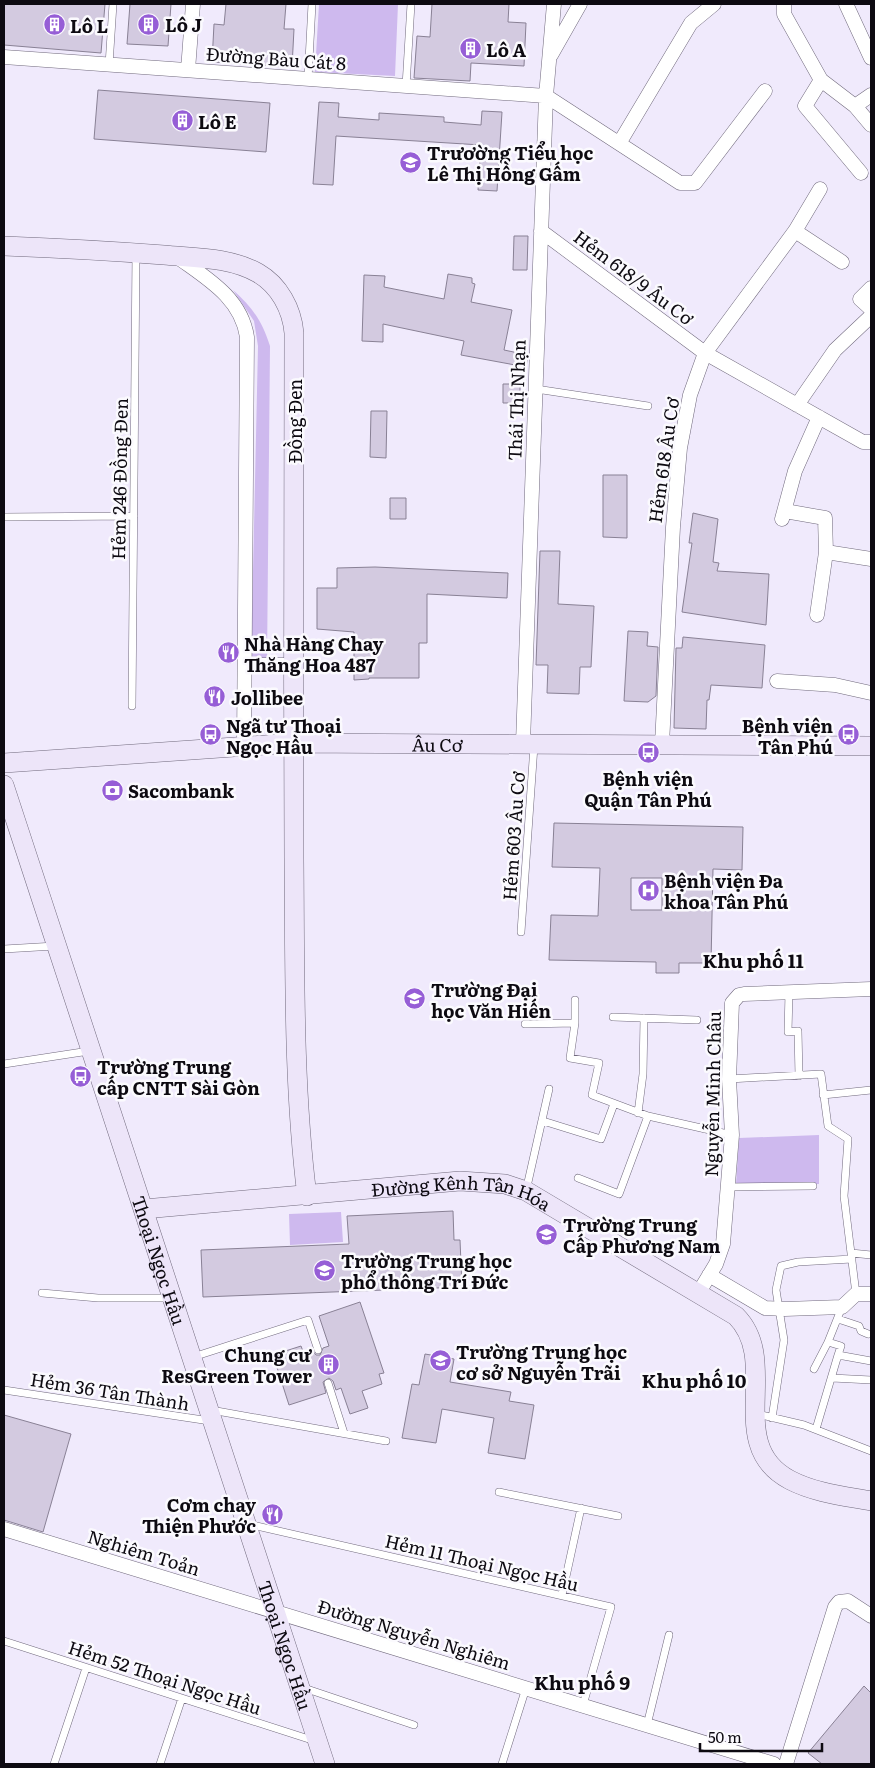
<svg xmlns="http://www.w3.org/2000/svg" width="875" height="1768" font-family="Literata,serif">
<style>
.green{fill:#ceb9ee}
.building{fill:#d3cae0;stroke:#898195;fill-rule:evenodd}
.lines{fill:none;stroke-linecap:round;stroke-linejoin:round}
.lane-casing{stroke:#716a7d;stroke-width:8}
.street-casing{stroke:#716a7d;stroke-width:15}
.secondary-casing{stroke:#716a7d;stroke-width:20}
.lane{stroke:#fff;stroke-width:7}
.street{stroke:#fff;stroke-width:14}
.secondary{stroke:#ede5f9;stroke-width:19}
.labels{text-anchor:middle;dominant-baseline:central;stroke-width:5;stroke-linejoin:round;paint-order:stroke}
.poi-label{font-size:18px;font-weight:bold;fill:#0d0a11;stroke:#fbfafe;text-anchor:start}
.street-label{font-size:18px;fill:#0d0a11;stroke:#fbfafe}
.neighbourhood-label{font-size:19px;font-weight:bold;fill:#0d0a11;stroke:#fbfafe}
</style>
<rect width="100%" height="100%" fill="#f0eafc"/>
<path class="green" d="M319,4H398L395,76L315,72Z
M233,290C253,308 262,321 270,346L267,663L251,662L258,346L254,321Z
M819,1135V1184H736L739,1138Z
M341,1212L343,1242L290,1245L289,1214Z"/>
<path class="building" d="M4,4H105L101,53L4,45Z
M130,4H171L168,46L127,44Z
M226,4H286L284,29H294L292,67L212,62L214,24L224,25Z
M432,4H509L508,22L526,23L524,66L471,63L470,81L414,78L417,36L430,37Z
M98,90L270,103L266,152L94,139Z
M319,102L339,103L338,117L379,120V113L444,117V122L481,125L482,111L502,112L497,191L478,190L481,145L336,136L333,185L313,184Z
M514,236H528L527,270H513Z
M448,274L472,278V283L475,284L471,302L512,310L504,350L528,355L526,367L461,355L464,341L383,324V342L362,341L364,275L385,276L384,287L444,299Z
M503,384H520V403H503Z
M371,411H387L386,458L370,457Z
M603,475H627V538L603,537Z
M390,498H406V519H390Z
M693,513L718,519L713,562L719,563L717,571L769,574L766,625L682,612L692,543H689Z
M540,551H560L558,604L594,606L591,667H580L579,694L547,693L548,665H536Z
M375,567L508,573L507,598L427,594V643H419V678H369V679L354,680V632L317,629V588H337V568Z
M628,631L648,632L647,646L658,647L656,696L648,702L624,701Z
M683,637L765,645L762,688L711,685L709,700H707L706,729L674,728L676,648H682Z
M554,823L743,827L742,870L713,869L711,963H679V973H656V962L549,960L551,915L598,916L600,868L552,867ZM631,878H662V910H631Z
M453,1211L454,1240H460L462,1287L203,1297L201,1250L349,1244L347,1216Z
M360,1302L384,1373L379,1374L382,1384L362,1391L368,1408L350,1414L341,1388L336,1390L333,1381L329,1378L323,1382L326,1393L289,1405L273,1355L301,1346L304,1354L313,1351L316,1355H320L323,1348L329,1346L319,1316Z
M425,1354L454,1359L450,1382L511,1392L509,1401L534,1405L525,1459L488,1453L494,1418L442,1409L436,1443L402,1438L412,1384L419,1385Z
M4,1415L71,1434L43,1532L4,1520Z
M864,1686L871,1693V1764H822L808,1753Z"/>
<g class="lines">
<defs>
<path id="lane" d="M109,65L113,4
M308,79L312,4
M406,86L411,4
M536,389L648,406
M4,517L134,516
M132,706L136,253
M521,932L534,746
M4,949L55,946
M789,993L788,1032L798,1031L799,1076
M575,1000V1023L570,1058L599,1063L592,1095L648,1116L732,1135
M613,1017L697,1020
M525,1024L575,1023
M4,1064L89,1051
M729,1079L821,1074L828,1126L848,1139L844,1196L856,1294
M823,1095L871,1090
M638,1113L643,1074L644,1018
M543,1121L601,1139L614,1104
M578,1178L619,1194L648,1116
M728,1187L813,1186
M526,1191L549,1089
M851,1253L871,1255
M42,1293L98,1298H170
M842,1307L828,1342L841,1346L838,1355L871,1361
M838,1319L859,1326L861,1331L868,1334
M193,1357L308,1320L318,1350
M814,1369L828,1342
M832,1378L871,1380
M328,1383L344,1433
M4,1390L210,1421
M211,1410L386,1441
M757,1414L804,1425L871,1451
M772,1418L784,1340L776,1290L781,1266L798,1262L852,1259
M816,1429L838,1355
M499,1492L618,1516
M248,1524L611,1607L583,1705
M562,1595L581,1508
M4,1641L315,1741
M304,1688L414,1725
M647,1725L669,1635
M54,1764L86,1668
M160,1764L182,1698
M502,1764L526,1688"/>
<path id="street" d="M784,4V14L821,80L855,106L871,125
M846,4L871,58
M551,55L580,4
M4,57L546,96L680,183H695L765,91
M188,70L193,4
M821,80L805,106L861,173
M855,106L871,95
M620,142L691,23L714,4
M541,231L705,353L863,442H871
M795,231L842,262
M176,256C206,278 241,297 247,337L244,746
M871,288L860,299L871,309
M797,405L835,350L871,316
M785,511L825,518L826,552
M782,519L795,471L819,417
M817,615L826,552L871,559
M245,665H293
M777,681L835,685L871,693
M523,743L546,96L554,4
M662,744L673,527L680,448L690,395L705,353L795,231L820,189
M709,1275L765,1308L785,1309L842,1307L856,1294H871
M699,1292L716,1264L723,1244L732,1135L729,1079L732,1003L739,995L744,994L871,989
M4,1529L774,1764
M786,1764L835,1607L839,1602L848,1601L871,1616"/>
<g id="secondary">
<path d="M4,246C57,248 111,251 164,255C195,258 230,257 258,273C279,285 292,309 294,333C294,508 293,683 294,858C295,971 293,1084 307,1196"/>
<path id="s1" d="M4,763L293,743L871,746"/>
<path id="s2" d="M4,785L325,1764"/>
<path id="s3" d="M144,1209L460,1181L505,1184L526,1191L736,1316C782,1362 723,1445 790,1480C815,1493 844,1496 871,1501"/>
</g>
</defs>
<use href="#lane" class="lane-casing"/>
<use href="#street" class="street-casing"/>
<use href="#secondary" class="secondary-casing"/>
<use href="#lane" class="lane"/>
<use href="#street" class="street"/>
<use href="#secondary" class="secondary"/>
</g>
<defs>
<symbol id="building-disc" viewBox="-11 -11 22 22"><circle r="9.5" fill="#965ed6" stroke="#fbfafe"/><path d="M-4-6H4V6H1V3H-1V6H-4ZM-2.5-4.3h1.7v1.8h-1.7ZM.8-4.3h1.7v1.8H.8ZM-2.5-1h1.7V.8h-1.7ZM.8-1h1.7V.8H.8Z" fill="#fff"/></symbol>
<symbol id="school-disc" viewBox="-11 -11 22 22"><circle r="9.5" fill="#965ed6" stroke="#fbfafe"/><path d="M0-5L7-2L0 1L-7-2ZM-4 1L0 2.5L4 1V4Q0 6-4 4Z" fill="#fff"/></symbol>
<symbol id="restaurant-disc" viewBox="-11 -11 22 22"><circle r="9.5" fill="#965ed6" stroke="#fbfafe"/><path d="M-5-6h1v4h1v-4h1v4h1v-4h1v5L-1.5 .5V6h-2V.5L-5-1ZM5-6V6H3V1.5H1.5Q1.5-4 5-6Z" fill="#fff"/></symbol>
<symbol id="bus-disc" viewBox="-11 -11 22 22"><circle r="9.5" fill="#965ed6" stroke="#fbfafe"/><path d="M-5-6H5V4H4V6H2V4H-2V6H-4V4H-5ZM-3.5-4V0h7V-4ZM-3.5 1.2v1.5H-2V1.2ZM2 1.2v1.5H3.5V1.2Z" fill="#fff"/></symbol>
<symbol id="bank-disc" viewBox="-11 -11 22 22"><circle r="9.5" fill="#965ed6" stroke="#fbfafe"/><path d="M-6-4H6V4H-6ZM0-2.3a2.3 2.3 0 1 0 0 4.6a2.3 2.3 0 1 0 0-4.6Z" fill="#fff"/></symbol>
<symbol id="hospital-disc" viewBox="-11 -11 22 22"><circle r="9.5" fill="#965ed6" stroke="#fbfafe"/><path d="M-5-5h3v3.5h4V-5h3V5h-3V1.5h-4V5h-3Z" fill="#fff"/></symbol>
<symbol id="university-disc" viewBox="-11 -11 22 22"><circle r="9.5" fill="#965ed6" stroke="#fbfafe"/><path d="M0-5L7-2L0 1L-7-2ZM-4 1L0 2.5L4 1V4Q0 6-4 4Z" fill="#fff"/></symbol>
</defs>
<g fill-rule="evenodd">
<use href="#building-disc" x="136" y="12" width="25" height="25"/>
<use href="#building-disc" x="42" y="12" width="25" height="25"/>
<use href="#building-disc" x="458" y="36" width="25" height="25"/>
<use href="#building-disc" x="170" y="108" width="25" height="25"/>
<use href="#school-disc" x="398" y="150" width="25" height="25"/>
<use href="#restaurant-disc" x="216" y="640" width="25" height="25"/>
<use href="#restaurant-disc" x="202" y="684" width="25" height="25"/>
<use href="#bus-disc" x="198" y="722" width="25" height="25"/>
<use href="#bus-disc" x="836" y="722" width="25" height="25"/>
<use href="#bus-disc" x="636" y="740" width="25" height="25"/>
<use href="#bank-disc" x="100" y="778" width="25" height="25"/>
<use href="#hospital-disc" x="636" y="878" width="25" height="25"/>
<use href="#university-disc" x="402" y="986" width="25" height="25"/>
<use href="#bus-disc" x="68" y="1064" width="25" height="25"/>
<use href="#school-disc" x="534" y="1222" width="25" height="25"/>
<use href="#school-disc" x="312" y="1258" width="25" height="25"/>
<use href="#school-disc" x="428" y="1348" width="25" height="25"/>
<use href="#building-disc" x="316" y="1352" width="25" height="25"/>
<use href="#restaurant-disc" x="260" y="1502" width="25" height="25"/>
</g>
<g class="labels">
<g class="poi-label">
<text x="165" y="24">Lô J</text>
<text x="70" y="25">Lô L</text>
<text x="486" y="49">Lô A</text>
<text x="198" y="121">Lô E</text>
<text x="427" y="152">Trươờng Tiểu học<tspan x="427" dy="21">Lê Thị Hồng Gấm</tspan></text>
<text x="244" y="643">Nhà Hàng Chay<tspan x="244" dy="21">Thăng Hoa 487</tspan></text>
<text x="231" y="697">Jollibee</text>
<text x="226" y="725">Ngã tư Thoại<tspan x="226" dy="21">Ngọc Hầu</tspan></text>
<text x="833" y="725" text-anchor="end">Bệnh viện<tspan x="833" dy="21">Tân Phú</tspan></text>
<text x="648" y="778" text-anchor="middle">Bệnh viện<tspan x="648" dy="21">Quận Tân Phú</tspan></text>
<text x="128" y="790">Sacombank</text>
<text x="664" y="880">Bệnh viện Đa<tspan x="664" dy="21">khoa Tân Phú</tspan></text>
<text x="431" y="989">Trường Đại<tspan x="431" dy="21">học Văn Hiến</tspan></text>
<text x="97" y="1066">Trường Trung<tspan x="97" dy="21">cấp CNTT Sài Gòn</tspan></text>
<text x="563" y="1224">Trường Trung<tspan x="563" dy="21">Cấp Phương Nam</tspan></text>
<text x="341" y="1260">Trường Trung học<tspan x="341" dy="21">phổ thông Trí Đức</tspan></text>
<text x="456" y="1351">Trường Trung học<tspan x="456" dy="21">cơ sở Nguyễn Trãi</tspan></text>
<text x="312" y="1354" text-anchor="end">Chung cư<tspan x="312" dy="21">ResGreen Tower</tspan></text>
<text x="256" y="1504" text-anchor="end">Cơm chay<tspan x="256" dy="21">Thiện Phước</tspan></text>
</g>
<g class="street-label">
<text transform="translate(276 58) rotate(4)">Đường Bàu Cát 8</text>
<text transform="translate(634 277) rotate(37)">Hẻm 618/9 Âu Cơ</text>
<text transform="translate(516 400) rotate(-88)">Thái Thị Nhạn</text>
<text transform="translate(294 421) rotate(-90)">Đồng Đen</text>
<text transform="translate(663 460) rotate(-82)">Hẻm 618 Âu Cơ</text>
<text transform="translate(119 479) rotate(-89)">Hẻm 246 Đồng Đen</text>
<text stroke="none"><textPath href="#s1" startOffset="434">Âu Cơ</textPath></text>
<text transform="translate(513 836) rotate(-86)">Hẻm 603 Âu Cơ</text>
<text transform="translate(712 1094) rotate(-89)">Nguyễn Minh Châu</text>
<text stroke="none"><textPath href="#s3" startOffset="320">Đường Kênh Tân Hóa</textPath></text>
<text stroke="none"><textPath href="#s2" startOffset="500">Thoại Ngọc Hầu</textPath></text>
<text transform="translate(110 1391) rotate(9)">Hẻm 36 Tân Thành</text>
<text transform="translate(144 1552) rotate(17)">Nghiêm Toản</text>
<text transform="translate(482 1562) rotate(13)">Hẻm 11 Thoại Ngọc Hầu</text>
<text transform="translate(414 1634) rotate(17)">Đường Nguyễn Nghiêm</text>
<text stroke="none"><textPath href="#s2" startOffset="905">Thoại Ngọc Hầu</textPath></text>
<text transform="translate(165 1677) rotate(18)">Hẻm 52 Thoại Ngọc Hầu</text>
</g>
<g class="neighbourhood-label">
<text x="753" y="960">Khu phố 11</text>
<text x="694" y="1380">Khu phố 10</text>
<text x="582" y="1682">Khu phố 9</text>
</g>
</g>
<rect width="875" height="1768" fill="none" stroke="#0d0a11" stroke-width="10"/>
<path d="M700 1743v8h122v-8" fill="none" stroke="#0d0a11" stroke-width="2.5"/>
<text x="708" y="1743" font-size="15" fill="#0d0a11" stroke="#fbfafe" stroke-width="4" paint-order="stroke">50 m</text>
</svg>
